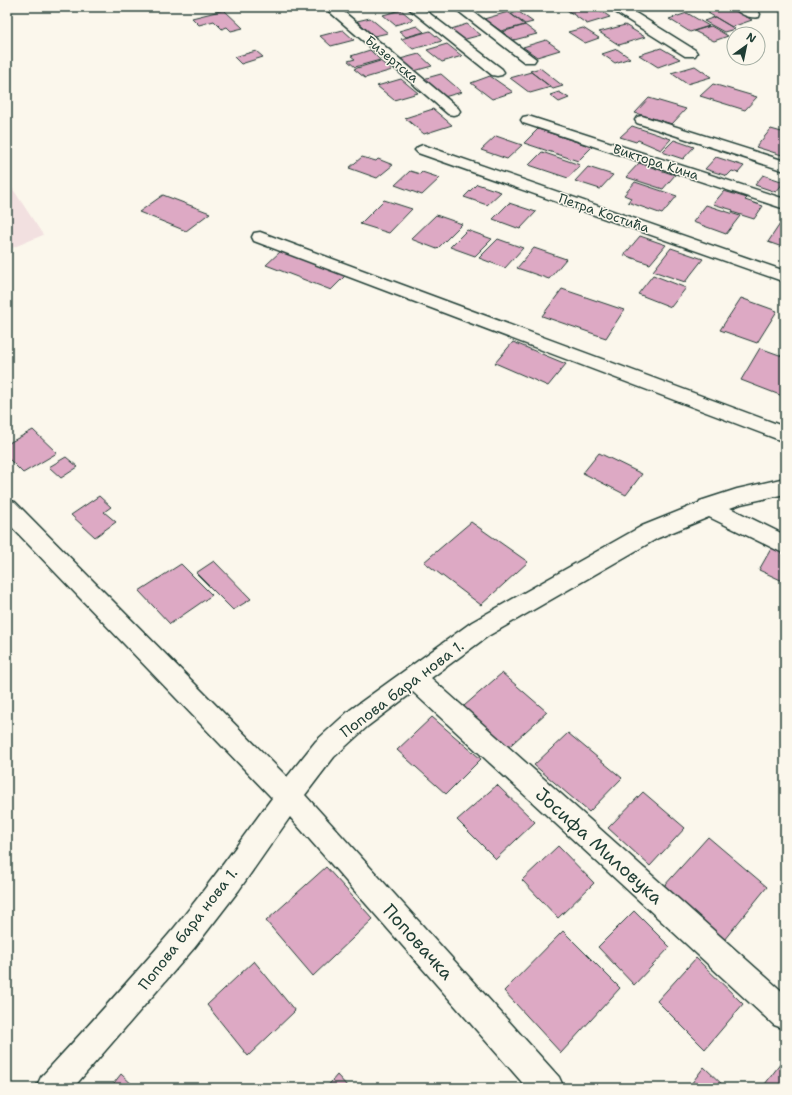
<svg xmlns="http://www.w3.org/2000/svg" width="792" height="1095" font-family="'Shantell Sans',sans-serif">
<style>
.built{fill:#f2e0e0}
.building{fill:#dda9c4;stroke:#1f3d34}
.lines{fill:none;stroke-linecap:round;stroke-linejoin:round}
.minor-casing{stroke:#1f3d34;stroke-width:3}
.minor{fill:#fbf7ec;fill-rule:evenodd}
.labels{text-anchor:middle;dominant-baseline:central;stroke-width:3;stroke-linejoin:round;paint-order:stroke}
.far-street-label{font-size:13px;fill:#1f3d34;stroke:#fbf7ec}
.street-label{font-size:15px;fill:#1f3d34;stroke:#fbf7ec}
.near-street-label{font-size:18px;fill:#1f3d34;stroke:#fbf7ec}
</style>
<rect width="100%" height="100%" fill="#fbf7ec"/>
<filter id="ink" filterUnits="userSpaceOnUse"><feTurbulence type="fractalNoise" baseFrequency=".025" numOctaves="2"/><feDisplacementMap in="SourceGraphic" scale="8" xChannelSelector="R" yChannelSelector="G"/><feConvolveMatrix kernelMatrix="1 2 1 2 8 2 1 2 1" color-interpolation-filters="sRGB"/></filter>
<g filter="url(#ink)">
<path class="built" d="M7,180L43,235L7,250Z"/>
<path class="building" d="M579,7H595L610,17L587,24L567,10Z
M727,7H729L752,20L732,27L708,13Z
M224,10L243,28L231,31L227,27L222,29L214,21L199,25L192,18Z
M401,10L413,20L395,25L383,15Z
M508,12L525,25L501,31L484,19Z
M519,12L533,22L525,24L511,14Z
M687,13L709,26L690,32L669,19Z
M715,17L735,29L724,32L704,21Z
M370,18L388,33L374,36L357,21Z
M467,24L481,35L462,40L448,30Z
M525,25L537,34L514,40L502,32Z
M625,25L645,37L619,45L599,32Z
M417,26L424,32L406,37L399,31Z
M711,26L728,36L714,41L694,31Z
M583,28L599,38L585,43L568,32Z
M343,30L354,40L331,46L320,36Z
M430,31L442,41L413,49L401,39Z
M546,40L560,50L537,57L523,47Z
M447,44L462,56L442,62L427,50Z
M661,48L680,59L658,67L639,55Z
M617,49L630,58L615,63L602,54Z
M370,50L380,60L355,67L348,61L355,59L351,56Z
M256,51L263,57L241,64L234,57Z
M419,54L432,66L414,71L400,59Z
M380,61L392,70L365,78L354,69Z
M695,66L711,77L687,84L671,73Z
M540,68L563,86L553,89L530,71Z
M531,72L551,87L530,93L510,78Z
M441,74L462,92L444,97L423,79Z
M490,76L513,92L492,99L471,83Z
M401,79L418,93L394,100L377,86Z
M713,84L757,97L745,110L700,96Z
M559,92L569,98L559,102L550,95Z
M649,98L686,109L672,124L635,113Z
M433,109L452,125L424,134L405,118Z
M632,126L671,139L661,150L638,140L636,142L620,137Z
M538,129L592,147L578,161L524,143Z
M771,129L785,133V156L756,147Z
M496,136L522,145L507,159L481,150Z
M674,140L694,147L683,159L662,152Z
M542,152L580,165L568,178L529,165Z
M362,157L376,161L378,159L393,165L377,178L349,168Z
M716,157L744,166L738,173L732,171L727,176L705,169Z
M639,163L675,175L663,189L626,177Z
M588,167L613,175L600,189L575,181Z
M410,171L420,174L422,172L440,178L422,195L395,185Z
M763,175L784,182L776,192L755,185Z
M635,182L677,196L662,214L628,202L631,198L624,195Z
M477,184L501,192L487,205L464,197Z
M724,191L747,198L745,200L763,206L754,219L732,212L733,210L713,204Z
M163,195L210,213L186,231L139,212Z
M384,200L412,209L389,233L360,224Z
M509,203L536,212L520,229L493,219Z
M706,205L740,216L726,234L693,222Z
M436,215L462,224L437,249L411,239Z
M780,224L785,226V248L768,242Z
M467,230L492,239L475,256L450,247Z
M640,236L666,245L650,264L624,255Z
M498,239L523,248L505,268L479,258Z
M534,248L566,259L549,279L517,268Z
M671,248L703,259L685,282L653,271Z
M282,250L346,275L331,290L266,265Z
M653,275L686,288L671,307L638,294Z
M562,289L624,310L606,338L542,316Z
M741,298L777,311L757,343L720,330Z
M513,342L566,364L548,386L495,363Z
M760,348L785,357V397L741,380Z
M33,430L57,453L23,473L7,457V444Z
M599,453L642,474L626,495L583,473Z
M66,457L78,467L61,478L49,467Z
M99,496L111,507L104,512L116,522L95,537L71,515Z
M471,522L528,562L481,605L424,562Z
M772,547L785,553V582L759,570Z
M214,561L251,599L233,610L196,573Z
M181,564L212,595L170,624L139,591Z
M502,673L547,712L502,753L457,712Z
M432,717L481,759L446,794L397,750Z
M568,733L622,778L589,812L534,765Z
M497,785L535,822L496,859L457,820Z
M643,792L685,828L650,866L608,828Z
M708,837L767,887L724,940L664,886Z
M558,846L594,883L558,918L522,880Z
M326,867L373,919L313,976L266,921Z
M634,911L670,947L634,985L598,947Z
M563,931L620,988L561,1053L504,991Z
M696,958L743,1004L705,1049L657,1001Z
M254,961L295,1011L248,1056L207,1005Z
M784,1059L785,1088H762Z
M704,1067L726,1088H688Z
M121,1074L136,1088H110Z
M337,1075L349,1088H326Z"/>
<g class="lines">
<defs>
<path id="minor" d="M324,7H338L458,108L460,111L458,114L453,115L448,114Z
M407,7H421L502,69L504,72L502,75L497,76L492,75Z
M453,7H467L536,59L534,62H524Z
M611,7H626L695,50L697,53L695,56H685L612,10Z
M734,7C743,7 754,5 760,14L759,17C751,19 738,14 734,7Z
M528,116L785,199V209L523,123L521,120L523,117Z
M642,116L785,161V171L637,123L635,120L637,117Z
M423,145L785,271V282L418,153L415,150L418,147Z
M260,232L785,427V442L254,241L252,237L254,233Z
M785,478V494L741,504L730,508L785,535V554L709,517L658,538L488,636L431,678L785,994V1029L774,1025L413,692L368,726L334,757L305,795L559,1077L564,1088H527L290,817L239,890L195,947L73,1088H36L41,1077C86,1028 132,978 175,927C209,885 240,841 272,798L7,522V500L15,502L287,777L316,741L350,710L472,622L642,526L699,503L700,501L737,489Z"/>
</defs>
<use href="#minor" class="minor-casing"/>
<use href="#minor" class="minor"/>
</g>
</g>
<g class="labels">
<g class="far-street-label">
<text transform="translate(392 59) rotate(40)">Бизертска</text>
<text transform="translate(656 162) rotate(18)">Виктора Кина</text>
<text transform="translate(604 213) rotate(19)">Петра Костића</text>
</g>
<g class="street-label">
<text transform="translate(402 689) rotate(-37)">Попова бара нова 1.</text>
<text transform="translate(188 929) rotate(-52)">Попова бара нова 1.</text>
</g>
<g class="near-street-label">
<text transform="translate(599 846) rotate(42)">Јосифа Миловука</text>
<text transform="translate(418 942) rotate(48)">Поповачка</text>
</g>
</g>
<rect width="792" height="1095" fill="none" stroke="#fbf7ec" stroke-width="24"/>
<rect x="12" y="12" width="768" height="1071" fill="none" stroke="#1f3d34" stroke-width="1.5" filter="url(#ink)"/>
<g transform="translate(746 46) rotate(33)"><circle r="19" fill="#fbf7ec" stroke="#a3ada2"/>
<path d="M0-3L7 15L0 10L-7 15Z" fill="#1f3d34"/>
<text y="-6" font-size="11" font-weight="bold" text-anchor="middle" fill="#1f3d34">N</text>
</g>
</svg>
